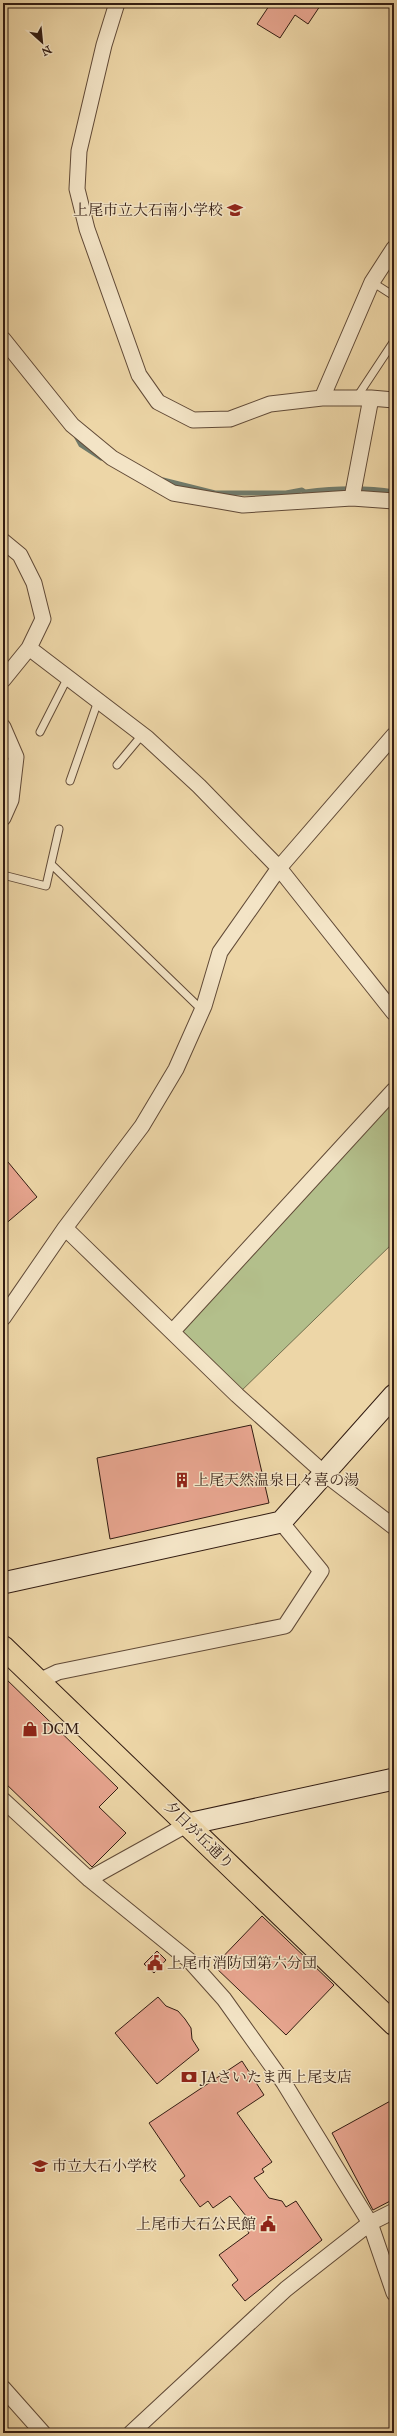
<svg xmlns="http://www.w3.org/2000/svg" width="397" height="2436" font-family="'IM FELL Great Primer','Noto Serif JP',serif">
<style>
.green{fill:#b3bf8b;stroke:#726e4e}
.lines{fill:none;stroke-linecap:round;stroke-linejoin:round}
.stream{stroke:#707a6a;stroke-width:5}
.building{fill:#e7a58f;stroke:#321c12}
.lane-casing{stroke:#614a37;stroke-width:9}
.street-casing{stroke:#614a37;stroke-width:17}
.secondary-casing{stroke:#321c12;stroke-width:23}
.primary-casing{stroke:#321c12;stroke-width:24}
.lane{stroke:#f3e4c6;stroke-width:7}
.street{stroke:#f3e4c6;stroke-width:15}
.secondary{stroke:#f3e4c6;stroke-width:21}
.primary{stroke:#edd6a7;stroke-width:22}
.labels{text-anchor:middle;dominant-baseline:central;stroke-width:3;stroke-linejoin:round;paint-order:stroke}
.poi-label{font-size:15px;fill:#321c12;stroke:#f3e4c6;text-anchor:start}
.street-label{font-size:15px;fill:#321c12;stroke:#f3e4c6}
</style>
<rect width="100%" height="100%" fill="#edd6a7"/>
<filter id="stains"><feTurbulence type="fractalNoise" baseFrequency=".005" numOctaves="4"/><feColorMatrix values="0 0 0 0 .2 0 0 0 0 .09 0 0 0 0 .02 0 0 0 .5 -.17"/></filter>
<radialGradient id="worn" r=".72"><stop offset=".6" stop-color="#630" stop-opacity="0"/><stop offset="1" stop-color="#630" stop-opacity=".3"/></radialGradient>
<path class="green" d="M394,1090V1242L237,1395L172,1332Z"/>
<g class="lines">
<path class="stream" d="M75,434L81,445L101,458
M163,480L215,493H286L302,490L305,492C336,488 363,487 394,492"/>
</g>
<path class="building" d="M271,3H322L308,24L295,15L280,38L257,24Z
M3,1156L37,1197L3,1226Z
M251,1425L269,1503L110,1539L97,1458Z
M3,1676L118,1788L99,1807L126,1833L92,1867L3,1781Z
M262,1916L334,1985L286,2035L214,1966Z
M157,1951L166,1960L154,1973L144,1964Z
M158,1997L166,2006L178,2011L185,2019L191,2028L192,2039L199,2050L157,2084L115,2033Z
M242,2061L264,2095L237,2113L272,2162L262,2169L264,2172L254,2178L269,2198L282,2201L286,2207L296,2201L322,2240L245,2301L232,2285L238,2280L219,2255L249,2233L244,2224L246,2216L230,2196L213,2208L208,2201L200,2207L180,2180L185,2176L149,2123Z
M394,2099V2199L373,2210L332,2133Z"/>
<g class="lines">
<defs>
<path id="lane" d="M372,282L394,296
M357,397L394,341
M40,732L68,677
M117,765L142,735
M70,781L98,701
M59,829L51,864L202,1010
M3,875L46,886L51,864"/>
<path id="street" d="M117,3L104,45L79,151L77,189L87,229L139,375L158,402L193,420L230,419L270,404L322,398H371L394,400
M3,339L72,425L112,458L173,493L243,505L352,498L394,501
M322,398L372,282L394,248
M352,498L371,398
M3,541L20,555L34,583L43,619L29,648L3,680
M29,648L147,738L199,786L279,868L394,1013
M3,727L16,757L11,800L3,818
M65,1228L237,1395L325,1474L394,1527
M3,1318L65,1228L142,1126L176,1069L204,1006L220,952L279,868L394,735
M172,1332L394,1090
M39,1681L58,1672L285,1626L321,1571L281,1522
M3,1800L89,1879L190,1961L224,1999L284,2083L370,2223L394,2293
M89,1879L188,1824
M3,2388L43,2433
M131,2433L286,2289L370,2223L394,2211"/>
<path id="secondary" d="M3,1583L281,1522L394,1395
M188,1824L394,1779"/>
<path id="primary" d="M3,1647L394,2024"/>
</defs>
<use href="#lane" class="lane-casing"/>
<use href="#street" class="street-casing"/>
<use href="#secondary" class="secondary-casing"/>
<use href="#primary" class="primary-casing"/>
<use href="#lane" class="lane"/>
<use href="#street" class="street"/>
<use href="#secondary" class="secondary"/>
<use href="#primary" class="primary"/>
</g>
<defs>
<symbol id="school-bare" viewBox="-9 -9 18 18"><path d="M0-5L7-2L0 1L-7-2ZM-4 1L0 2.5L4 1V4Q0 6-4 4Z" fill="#8f2418" stroke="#f3e4c6" stroke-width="2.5" paint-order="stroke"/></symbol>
<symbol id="building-bare" viewBox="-9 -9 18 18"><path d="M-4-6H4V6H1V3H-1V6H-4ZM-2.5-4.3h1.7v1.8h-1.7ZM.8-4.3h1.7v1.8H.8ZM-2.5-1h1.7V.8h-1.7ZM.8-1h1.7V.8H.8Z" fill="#8f2418" stroke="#f3e4c6" stroke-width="2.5" paint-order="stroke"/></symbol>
<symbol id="shop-bare" viewBox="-9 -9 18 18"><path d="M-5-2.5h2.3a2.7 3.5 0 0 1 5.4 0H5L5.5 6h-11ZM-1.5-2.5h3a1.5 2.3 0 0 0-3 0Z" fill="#8f2418" stroke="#f3e4c6" stroke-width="2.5" paint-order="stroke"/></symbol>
<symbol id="civic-bare" viewBox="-9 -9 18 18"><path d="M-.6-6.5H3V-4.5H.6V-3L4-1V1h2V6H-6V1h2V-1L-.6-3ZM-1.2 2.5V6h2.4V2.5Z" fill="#8f2418" stroke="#f3e4c6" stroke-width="2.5" paint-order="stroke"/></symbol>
<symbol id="bank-bare" viewBox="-9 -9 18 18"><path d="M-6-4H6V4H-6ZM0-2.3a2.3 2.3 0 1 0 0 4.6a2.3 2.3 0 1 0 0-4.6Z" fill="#8f2418" stroke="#f3e4c6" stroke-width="2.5" paint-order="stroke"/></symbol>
</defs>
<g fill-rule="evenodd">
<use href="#school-bare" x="224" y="199" width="22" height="22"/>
<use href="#building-bare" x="171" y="1469" width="22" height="22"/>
<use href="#shop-bare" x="19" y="1718" width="22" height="22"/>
<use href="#civic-bare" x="144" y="1952" width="22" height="22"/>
<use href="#bank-bare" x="178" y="2066" width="22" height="22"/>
<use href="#school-bare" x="29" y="2155" width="22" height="22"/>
<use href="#civic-bare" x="257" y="2213" width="22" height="22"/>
</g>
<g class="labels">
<g class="poi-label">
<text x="223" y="210" text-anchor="end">上尾市立大石南小学校</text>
<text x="194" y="1480">上尾天然温泉日々喜の湯</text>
<text x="42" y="1729">DCM</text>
<text x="167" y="1963">上尾市消防団第六分団</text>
<text x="201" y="2077">JAさいたま西上尾支店</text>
<text x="52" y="2166">市立大石小学校</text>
<text x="256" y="2224" text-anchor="end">上尾市大石公民館</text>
</g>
<g class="street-label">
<text transform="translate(199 1835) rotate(44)">夕日が丘通り</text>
</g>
</g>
<rect width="397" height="2436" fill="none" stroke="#edd6a7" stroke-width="16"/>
<rect x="4" y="4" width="389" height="2428" fill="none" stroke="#321c12" stroke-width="2"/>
<rect x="8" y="8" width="381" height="2420" fill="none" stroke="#321c12"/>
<g transform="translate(42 42) rotate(153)" stroke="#f3e4c6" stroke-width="3" paint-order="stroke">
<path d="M0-3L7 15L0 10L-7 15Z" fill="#321c12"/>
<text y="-6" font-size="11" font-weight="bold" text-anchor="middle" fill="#321c12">N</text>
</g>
<rect width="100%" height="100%" filter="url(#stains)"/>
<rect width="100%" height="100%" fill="url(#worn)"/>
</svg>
